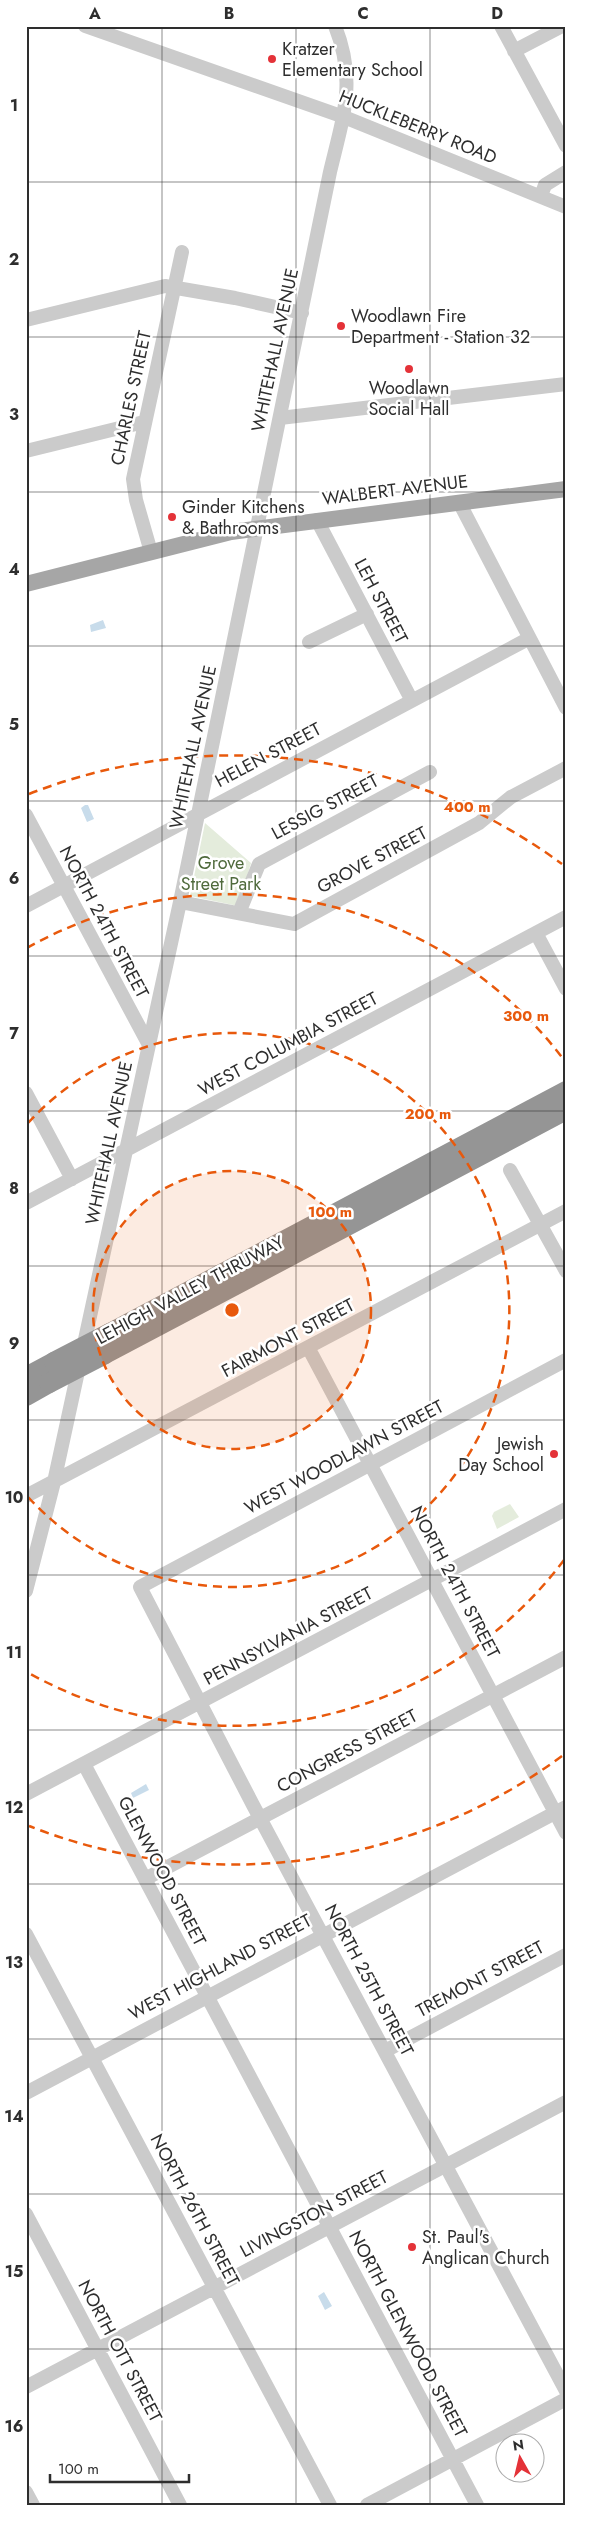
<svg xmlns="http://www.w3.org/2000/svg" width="592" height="2531" font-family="Jost,sans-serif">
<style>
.green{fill:#e4ecdc}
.water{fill:#c8dceb}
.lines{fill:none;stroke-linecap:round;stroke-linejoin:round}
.minor{stroke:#cbcbcb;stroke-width:14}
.major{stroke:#a6a6a6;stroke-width:16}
.highway{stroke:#959595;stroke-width:20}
.highway-bridge{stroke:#959595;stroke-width:20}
.grid{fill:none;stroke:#2e2e2e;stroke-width:1;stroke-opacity:0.55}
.ring{fill:none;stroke:#e8590c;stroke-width:2.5;stroke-dasharray:9 6}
.poi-dot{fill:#e43238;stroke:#fff;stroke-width:2}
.labels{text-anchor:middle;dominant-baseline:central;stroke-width:5;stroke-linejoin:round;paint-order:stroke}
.poi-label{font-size:18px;fill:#2e2e2e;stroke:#fff;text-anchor:start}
.street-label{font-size:18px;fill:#2e2e2e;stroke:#fff}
.park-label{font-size:18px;fill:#4f6a3c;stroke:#fff}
.centre{fill:#e8590c;stroke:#fff;stroke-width:2.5}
.ring-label{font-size:15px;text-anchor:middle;font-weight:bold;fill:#e8590c;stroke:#fff;stroke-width:5;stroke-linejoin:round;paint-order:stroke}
.neatline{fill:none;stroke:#2e2e2e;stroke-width:2}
.grid-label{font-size:16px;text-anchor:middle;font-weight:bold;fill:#2e2e2e}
</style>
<rect width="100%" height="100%" fill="#fff"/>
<path class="green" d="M205,823L251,863L238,906L190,896Z
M510,1504L519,1517L497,1529L492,1516L494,1512Z"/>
<path class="water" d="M103,620L106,628L91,632L90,625Z
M85,805H88L94,819L87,822L81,808Z
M146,1784L149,1790L133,1798L131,1793Z
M324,2292L332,2306L325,2310L318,2296Z"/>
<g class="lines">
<path class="minor" d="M85,26L344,117L566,207
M501,26L566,146
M514,51L562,26
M541,196L545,185L566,172
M26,320L165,286L235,298L302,313
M280,418L566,384
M26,451L144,422
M459,502L566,708
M317,520L411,699
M151,552L136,500L133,479L182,252
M309,642L367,614
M26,815L149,1045
M180,902L294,924L479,823L511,797L566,768
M26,906L528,639
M239,913L259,864L430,772
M536,933L566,989
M26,1093L72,1179
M510,1170L566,1271
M26,1203L566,917
M309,1349L566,1833
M566,1360L140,1587L253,1805L566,2391
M26,1496L566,1211
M26,1591L54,1482L180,902L330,172C343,117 357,81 335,26
M84,1764L477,2505
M26,1794L566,1509
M145,1879L566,1657
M26,1934L330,2505
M385,2051L566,1955
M26,2093L566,1807
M26,2214L180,2505
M26,2387L566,2102
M26,2492L33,2505
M367,2505L566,2399"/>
<path class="major" d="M26,584L231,532L566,489"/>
<path class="highway" d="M110,1333L566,1091
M105,1354L566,1110
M26,1377L54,1362
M26,1396L49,1383"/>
<path class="highway-bridge" d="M54,1362L110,1333
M49,1383L105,1354"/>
</g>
<path class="grid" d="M162,26V2505M296,26V2505M430,26V2505M26,182H566M26,337H566M26,492H566M26,646H566M26,801H566M26,956H566M26,1111H566M26,1266H566M26,1420H566M26,1575H566M26,1730H566M26,1884H566M26,2039H566M26,2194H566M26,2349H566"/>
<circle cx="232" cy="1310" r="139" fill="#e8590c" fill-opacity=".12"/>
<g class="ring">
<circle cx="232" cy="1310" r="139"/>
<path d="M28 1123A277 277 0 1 1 28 1497"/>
<path d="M564 1560A416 416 0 0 1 27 1672M27 948A416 416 0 0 1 564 1060"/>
<path d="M562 1756A555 555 0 0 1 29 1826M29 794A555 555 0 0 1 562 864"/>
</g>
<g class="poi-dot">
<circle cx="272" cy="59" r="5"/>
<circle cx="341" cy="326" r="5"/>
<circle cx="409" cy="369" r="5"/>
<circle cx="172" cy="517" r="5"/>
<circle cx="554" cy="1454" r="5"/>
<circle cx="412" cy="2247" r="5"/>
</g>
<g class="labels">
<g class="poi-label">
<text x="282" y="49">Kratzer<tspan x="282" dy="21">Elementary School</tspan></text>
<text x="351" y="316">Woodlawn Fire<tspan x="351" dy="21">Department - Station 32</tspan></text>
<text x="409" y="388" text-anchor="middle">Woodlawn<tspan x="409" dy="21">Social Hall</tspan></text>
<text x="182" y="507">Ginder Kitchens<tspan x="182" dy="21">&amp; Bathrooms</tspan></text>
<text x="544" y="1444" text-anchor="end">Jewish<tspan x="544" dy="21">Day School</tspan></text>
<text x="422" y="2237">St. Paul's<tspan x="422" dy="21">Anglican Church</tspan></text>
</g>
<g class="street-label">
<text transform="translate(418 127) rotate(22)">HUCKLEBERRY ROAD</text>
<text transform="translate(275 350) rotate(-78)">WHITEHALL AVENUE</text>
<text transform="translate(131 398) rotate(-78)">CHARLES STREET</text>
<text transform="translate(395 490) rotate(-7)">WALBERT AVENUE</text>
<text transform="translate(381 601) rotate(62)">LEH STREET</text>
<text transform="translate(193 747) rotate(-78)">WHITEHALL AVENUE</text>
<text transform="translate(268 755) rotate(-28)">HELEN STREET</text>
<text transform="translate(325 807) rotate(-28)">LESSIG STREET</text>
<text transform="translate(372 860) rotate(-28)">GROVE STREET</text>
<text transform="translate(104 922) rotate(62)">NORTH 24TH STREET</text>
<text transform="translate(288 1044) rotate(-28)">WEST COLUMBIA STREET</text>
<text transform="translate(109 1143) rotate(-78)">WHITEHALL AVENUE</text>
<text transform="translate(190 1290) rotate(-28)">LEHIGH VALLEY THRUWAY</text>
<text transform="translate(288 1338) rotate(-28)">FAIRMONT STREET</text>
<text transform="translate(344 1457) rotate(-28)">WEST WOODLAWN STREET</text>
<text transform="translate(455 1582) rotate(62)">NORTH 24TH STREET</text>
<text transform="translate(288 1636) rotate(-28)">PENNSYLVANIA STREET</text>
<text transform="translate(347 1751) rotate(-28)">CONGRESS STREET</text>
<text transform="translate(162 1871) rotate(62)">GLENWOOD STREET</text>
<text transform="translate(220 1967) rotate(-28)">WEST HIGHLAND STREET</text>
<text transform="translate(480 1979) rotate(-28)">TREMONT STREET</text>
<text transform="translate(369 1980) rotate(62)">NORTH 25TH STREET</text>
<text transform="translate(195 2210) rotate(62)">NORTH 26TH STREET</text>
<text transform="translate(314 2214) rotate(-28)">LIVINGSTON STREET</text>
<text transform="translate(408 2334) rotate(62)">NORTH GLENWOOD STREET</text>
<text transform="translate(120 2351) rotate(62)">NORTH OTT STREET</text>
</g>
<g class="park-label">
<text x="221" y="863">Grove<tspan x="221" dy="21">Street Park</tspan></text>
</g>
</g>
<circle cx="232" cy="1310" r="8" class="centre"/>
<g class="ring-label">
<text x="467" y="812">400 m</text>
<text x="526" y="1021">300 m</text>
<text x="428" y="1119">200 m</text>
<text x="330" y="1217">100 m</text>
</g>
<rect width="592" height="2531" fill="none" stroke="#ffffff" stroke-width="55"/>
<g transform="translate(520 2458) rotate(352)"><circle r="24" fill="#ffffff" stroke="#ababab"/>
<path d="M0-4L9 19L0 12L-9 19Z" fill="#e43238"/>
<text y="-8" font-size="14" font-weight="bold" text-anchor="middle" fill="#2e2e2e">N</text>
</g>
<path d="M50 2474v8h139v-8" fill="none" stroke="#2e2e2e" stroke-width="2.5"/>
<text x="58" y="2474" font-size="15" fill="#2e2e2e" stroke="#ffffff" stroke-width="4" paint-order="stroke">100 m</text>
<rect x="28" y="28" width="536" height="2476" class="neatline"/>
<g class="grid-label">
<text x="95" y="19">A</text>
<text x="229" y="19">B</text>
<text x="363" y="19">C</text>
<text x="497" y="19">D</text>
<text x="14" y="111">1</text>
<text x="14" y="265">2</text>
<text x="14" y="420">3</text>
<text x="14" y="575">4</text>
<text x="14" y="730">5</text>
<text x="14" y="884">6</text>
<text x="14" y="1039">7</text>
<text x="14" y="1194">8</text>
<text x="14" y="1349">9</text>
<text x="14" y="1503">10</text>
<text x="14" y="1658">11</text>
<text x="14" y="1813">12</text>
<text x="14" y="1968">13</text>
<text x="14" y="2122">14</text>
<text x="14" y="2277">15</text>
<text x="14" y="2432">16</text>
</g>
</svg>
